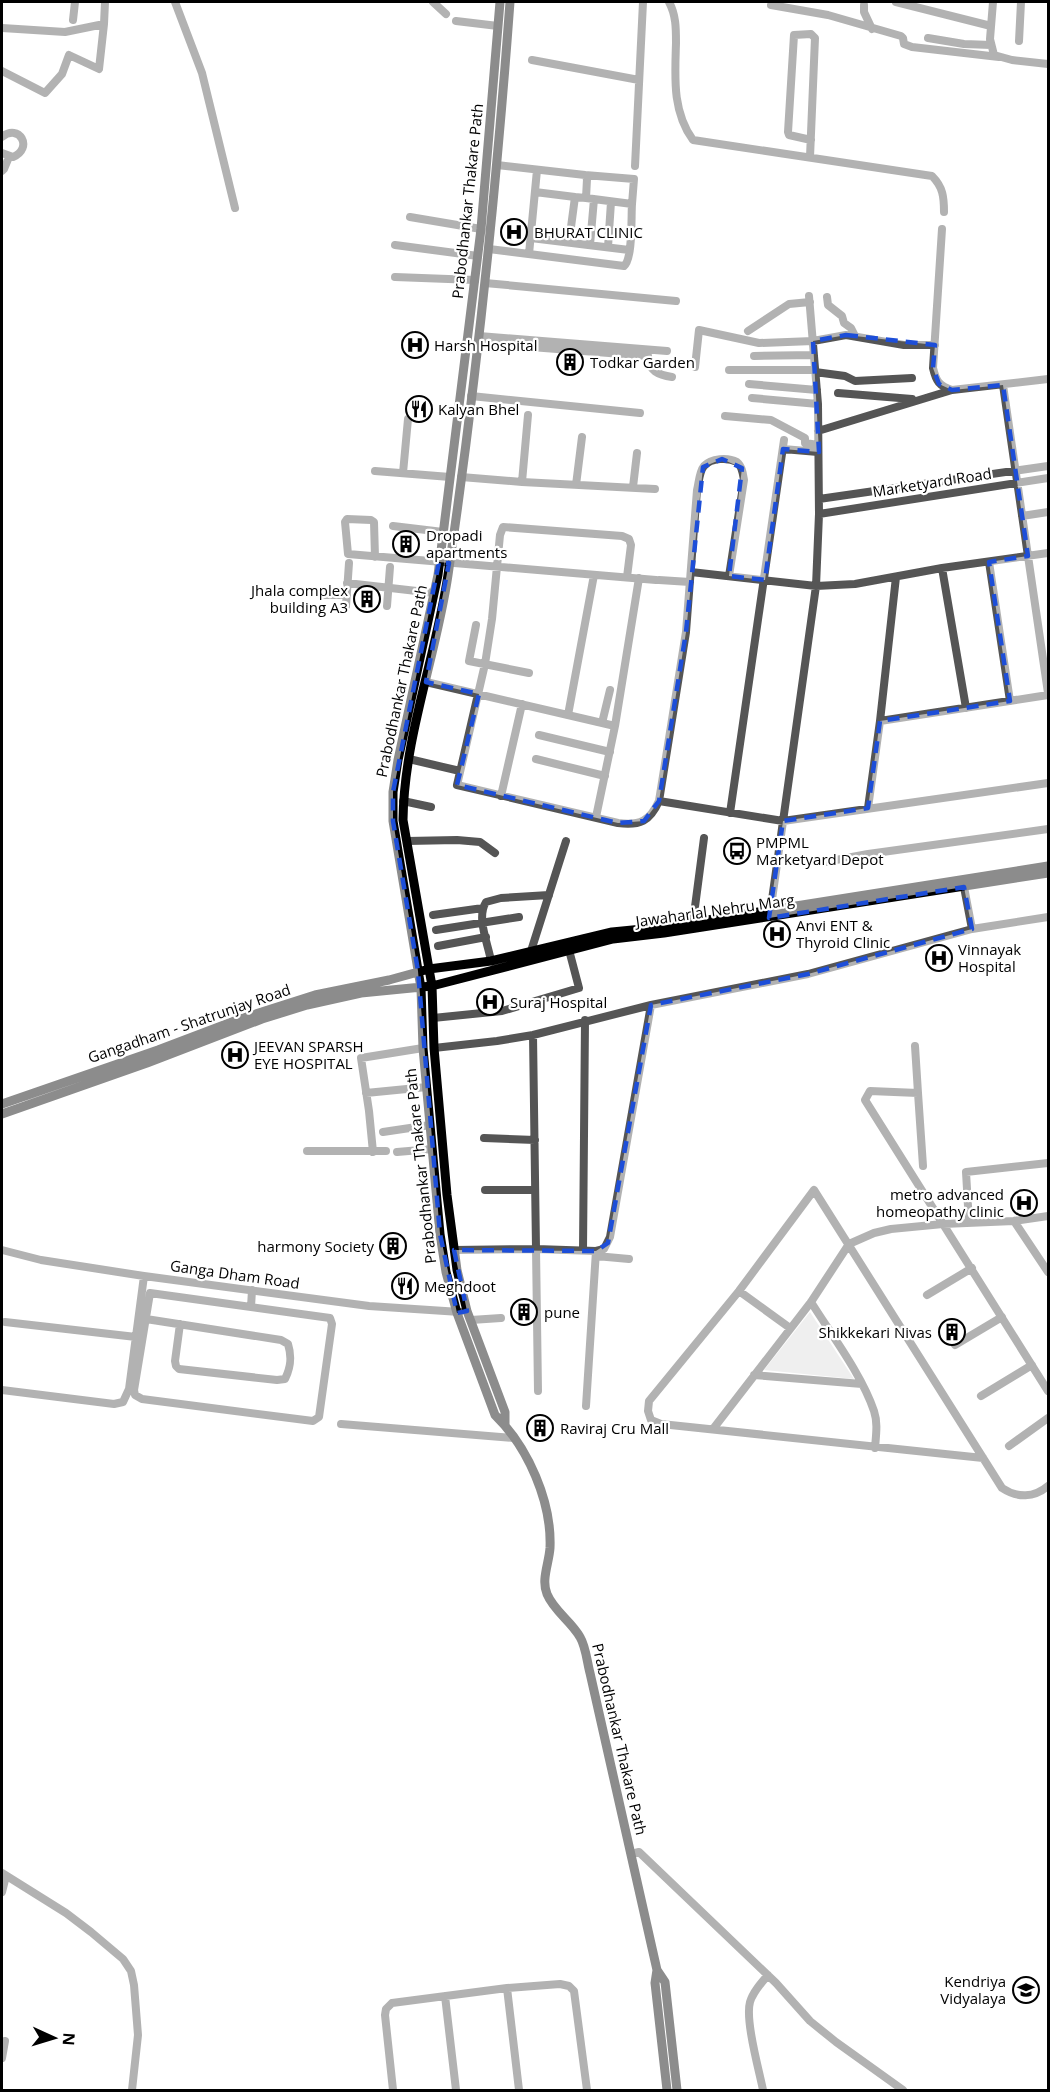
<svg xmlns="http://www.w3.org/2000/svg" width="1050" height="2092" font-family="'Open Sans',sans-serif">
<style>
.green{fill:#dcdcdc}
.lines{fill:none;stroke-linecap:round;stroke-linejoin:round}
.minor{stroke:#555;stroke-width:8}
.major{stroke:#000;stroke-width:9}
.marked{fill:none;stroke:#1d4ed8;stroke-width:4.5;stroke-dasharray:12 8;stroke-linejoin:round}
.labels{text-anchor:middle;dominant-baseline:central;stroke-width:4.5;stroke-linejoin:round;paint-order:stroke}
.street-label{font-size:15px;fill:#000;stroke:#fff}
.poi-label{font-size:15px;fill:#000;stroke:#fff;text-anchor:start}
</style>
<rect width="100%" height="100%" fill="#fff"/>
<path class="green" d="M810,1312L854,1379L764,1370Z"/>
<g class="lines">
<path class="minor" d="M175,2L202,73L235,208
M433,2L446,14
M669,2C676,15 676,28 676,43C675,77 672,111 693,140L932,176C943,187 944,197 944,212
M896,2L991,26
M993,2L990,39L994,55L1012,60L1048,64
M771,5L828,15L901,36L903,38L904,44L912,47L999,57
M864,5V12L872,29
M73,20L75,2
M456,21L498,26
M2,28L65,32L104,24L105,2
M928,38L964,44L991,45
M1019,41L1021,2
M532,60L639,80
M2,71L45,93L62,74L69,55L99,69L104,24
M2,137C19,123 34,148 13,157L2,153
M810,157L815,38L811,34L794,35L788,132L789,135L811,140
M635,166L643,2
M2,171L4,169L9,157
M585,175L634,179L632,204
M535,192L575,197
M410,217L481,229
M942,229L933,368C936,381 939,386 952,390L1048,379
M531,238L629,250
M569,242L575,197L586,198
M395,245L478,256
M590,245L594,199
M608,247L611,202
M489,249L624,266C633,259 631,217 632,204L586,198L587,179L585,175L497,165
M529,254L537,170
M395,277L475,280
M485,283L676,301
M827,297L828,305L842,316L844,323L851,328L855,336
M748,331L789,304L810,302
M479,336L667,351
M478,343L648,356C648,371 659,375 672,377
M754,356L814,355
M695,367L699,330L759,343L813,341L846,335L904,345H935
M729,370H815
M815,372L845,376L855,381L912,378
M749,384L817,390
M1003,385L1048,693
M838,393L912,399
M471,396L640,413
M752,398L818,404
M725,416L771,420L805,438V443L818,445
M818,431L952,390
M783,449L818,452
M375,471L450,477
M403,473L408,419
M461,477L522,482L655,489
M522,482L528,415
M576,485L582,437
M633,487L637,453
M819,499L1048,466
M819,514L1048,478
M1022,516L1048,512
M393,526L443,532
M375,557L374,522L371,520L347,519L345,522L348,554L656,580
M989,562L1010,701
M942,568L966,708
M691,572L816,586L855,584L942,568L1048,553
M627,577L631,545L629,539L622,536L503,527L500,535L492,619L485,664L457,785L618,823C640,826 650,821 659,801L686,632L697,490C699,483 699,472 704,466C711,458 728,457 737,462C742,466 743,474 744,480L729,576
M659,580L690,582
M347,583L434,593
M323,595H347
M346,606L349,563
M387,606L390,567
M476,625L469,661L529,673
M426,682L615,726
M568,715L594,575
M880,721L1048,695
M602,723L610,690
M539,735L610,752
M409,759L460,771
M536,759L605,776
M501,796L522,704
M403,801L431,807
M659,801L783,821L1048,783
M868,808L880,721L896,577
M730,813L784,440
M596,817L615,726L639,578
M407,841L457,840L480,842L495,853
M825,862L868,854L1048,829
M770,914L816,586L819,514L818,404L809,296
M433,915L483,908
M693,922L704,838
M972,929L1048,917
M436,930L519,917
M438,946L486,937
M531,951L566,841
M491,961C488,943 476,918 486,902L501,898L549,895
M433,1018L502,1011L579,988L569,950
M533,1035L538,1391
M915,1046L918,1093L870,1091L865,1100L1048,1391
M434,1048L497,1041L533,1035L651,1005L808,974L972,929L964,887
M366,1093L427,1087
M918,1093L923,1166
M383,1132L430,1125
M484,1138L535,1140
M307,1151H386
M373,1152L369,1111L361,1058L423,1048
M397,1152L432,1149
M485,1190H535
M1014,1221L1048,1272
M969,1223L966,1172L1048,1163
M2,1250L41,1260L144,1276L369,1306L460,1312
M454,1250L536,1249L596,1251
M583,1250L585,1020
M596,1256L629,1259
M739,1291L790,1328
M927,1295L972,1268
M811,1302C831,1334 862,1375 874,1411C878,1423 876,1435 875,1448
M251,1307L150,1293L134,1390L135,1395L142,1399L313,1421L319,1417L332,1324L330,1318L251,1307L252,1290
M146,1319L281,1340L288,1344C292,1357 291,1367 285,1379L277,1380L179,1369L176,1366L175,1361L180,1324
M471,1320L501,1318
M5,1322L136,1337
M955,1345L1002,1317
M754,1375L862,1384
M2,1390L114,1404L123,1402L129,1389L144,1276
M981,1396L1032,1365
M586,1406L596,1251L604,1249L610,1237L651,1005
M341,1424L514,1438
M713,1429L811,1302L849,1244L874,1233L891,1229L943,1224L1014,1221L1048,1216
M1009,1446L1048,1418
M983,1458L661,1424L651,1420L648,1411L649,1401L739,1291L814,1190L1002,1488C1017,1498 1034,1498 1048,1486
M631,1854L639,1852L776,1983L810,2021L836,2042L903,2090
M2,1873L66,1913L91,1932L123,1959L131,1971L134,1985L138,2035L132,2090
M2,1892L6,1876
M507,1988L519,2090
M445,1996L456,2090
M2,2058L5,2041
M393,2090L385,2015L386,2009L392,2003L507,1988L560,1984L569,1986L574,1991L587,2090
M763,2090C759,2070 745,2020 750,2002C753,1992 761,1983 768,1975"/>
<path class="major" d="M500,2L481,229L438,575L398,760L393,792V821L421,988L423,1048L440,1234L446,1272L457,1313L495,1415C528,1447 552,1502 550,1548C549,1563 541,1580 547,1594C554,1611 571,1621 580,1637C586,1647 587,1662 590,1673L657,1970L665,1982L677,2090
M2,1104L158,1050L237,1020L315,995L389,980L429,969L491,961L612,932L663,927L1048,866
M2,1114L147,1063L262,1019L307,1005L361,993L432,986L613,939L664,933L1048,873
M505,1425V1412L467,1311L457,1270L447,1195L434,1048L432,986L403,820C404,737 436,657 448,575C476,384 496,193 510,2
M657,1970L655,1983L667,2090"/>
</g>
<path d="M0 0H1050V2092H0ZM846,335L935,345L933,368L939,384L952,390L1003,385L1028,556L989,562L1010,701L880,721L868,808L783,821L769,918L964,887L972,929L808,974L651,1005L608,1243L596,1251L454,1250L467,1311L457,1313L440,1234L418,971L393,821V792L439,562L449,563L426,682L479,694L457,785L618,823L644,821L659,801L686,632L703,467L722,459L742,468L729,576L765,580L783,449L819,452L813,341Z" fill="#fff" fill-opacity=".55" fill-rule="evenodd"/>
<path class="marked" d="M846,335L935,345L933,368L939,384L952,390L1003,385L1028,556L989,562L1010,701L880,721L868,808L783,821L769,918L964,887L972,929L808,974L651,1005L608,1243L596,1251L454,1250L467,1311L457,1313L440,1234L418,971L393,821V792L439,562L449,563L426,682L479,694L457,785L618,823L644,821L659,801L686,632L703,467L722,459L742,468L729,576L765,580L783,449L819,452L813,341Z"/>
<defs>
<symbol id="hospital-ring" viewBox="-11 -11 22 22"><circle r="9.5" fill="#fff" stroke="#000" stroke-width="1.5"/><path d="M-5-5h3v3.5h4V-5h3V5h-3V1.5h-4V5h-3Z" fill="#000"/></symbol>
<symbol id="building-ring" viewBox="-11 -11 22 22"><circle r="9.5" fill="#fff" stroke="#000" stroke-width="1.5"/><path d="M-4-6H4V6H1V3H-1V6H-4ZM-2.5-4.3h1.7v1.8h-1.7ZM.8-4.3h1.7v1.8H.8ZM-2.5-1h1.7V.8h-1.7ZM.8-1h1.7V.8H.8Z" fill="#000"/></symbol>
<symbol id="restaurant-ring" viewBox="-11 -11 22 22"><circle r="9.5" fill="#fff" stroke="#000" stroke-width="1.5"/><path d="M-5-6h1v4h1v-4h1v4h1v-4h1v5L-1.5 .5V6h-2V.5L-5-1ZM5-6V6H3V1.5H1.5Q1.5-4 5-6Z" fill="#000"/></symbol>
<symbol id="bus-ring" viewBox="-11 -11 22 22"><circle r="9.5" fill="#fff" stroke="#000" stroke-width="1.5"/><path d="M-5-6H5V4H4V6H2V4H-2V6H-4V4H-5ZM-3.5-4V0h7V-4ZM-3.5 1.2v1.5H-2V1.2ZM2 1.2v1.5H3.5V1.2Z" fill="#000"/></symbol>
<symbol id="school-ring" viewBox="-11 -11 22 22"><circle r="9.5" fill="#fff" stroke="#000" stroke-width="1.5"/><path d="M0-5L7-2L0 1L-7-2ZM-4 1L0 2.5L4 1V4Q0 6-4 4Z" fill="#000"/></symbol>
</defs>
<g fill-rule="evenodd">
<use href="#hospital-ring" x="499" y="217" width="30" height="30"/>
<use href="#hospital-ring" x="400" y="330" width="30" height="30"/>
<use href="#building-ring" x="555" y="347" width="30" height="30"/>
<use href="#restaurant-ring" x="404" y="394" width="30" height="30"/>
<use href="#building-ring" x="391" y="529" width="30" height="30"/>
<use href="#building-ring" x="352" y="584" width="30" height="30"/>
<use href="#bus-ring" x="722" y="836" width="30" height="30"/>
<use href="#hospital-ring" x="762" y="919" width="30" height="30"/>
<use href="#hospital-ring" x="924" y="943" width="30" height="30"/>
<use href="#hospital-ring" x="475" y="987" width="30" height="30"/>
<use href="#hospital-ring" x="220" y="1040" width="30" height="30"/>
<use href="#hospital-ring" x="1009" y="1188" width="30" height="30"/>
<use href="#building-ring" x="378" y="1231" width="30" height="30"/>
<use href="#restaurant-ring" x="390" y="1271" width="30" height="30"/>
<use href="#building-ring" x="509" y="1297" width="30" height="30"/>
<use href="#building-ring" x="937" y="1317" width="30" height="30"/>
<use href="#building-ring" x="525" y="1413" width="30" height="30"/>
<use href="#school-ring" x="1011" y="1975" width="30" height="30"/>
</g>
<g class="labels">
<g class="street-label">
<text transform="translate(467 201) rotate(-84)">Prabodhankar Thakare Path</text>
<text transform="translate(932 482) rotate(-9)">Marketyard Road</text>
<text transform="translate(401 681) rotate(-78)">Prabodhankar Thakare Path</text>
<text transform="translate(715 910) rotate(-8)">Jawaharlal Nehru Marg</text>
<text transform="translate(189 1023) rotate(-19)">Gangadham - Shatrunjay Road</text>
<text transform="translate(420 1166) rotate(-96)">Prabodhankar Thakare Path</text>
<text transform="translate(235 1274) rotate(8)">Ganga Dham Road</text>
<text transform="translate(620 1739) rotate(77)">Prabodhankar Thakare Path</text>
</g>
<g class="poi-label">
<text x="534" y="232">BHURAT CLINIC</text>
<text x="434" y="345">Harsh Hospital</text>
<text x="590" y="362">Todkar Garden</text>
<text x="438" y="409">Kalyan Bhel</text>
<text x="426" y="535">Dropadi<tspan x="426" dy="17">apartments</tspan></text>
<text x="348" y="590" text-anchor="end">Jhala complex<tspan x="348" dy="17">building A3</tspan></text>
<text x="756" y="842">PMPML<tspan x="756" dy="17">Marketyard Depot</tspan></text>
<text x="796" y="925">Anvi ENT &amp;<tspan x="796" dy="17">Thyroid Clinic</tspan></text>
<text x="958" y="949">Vinnayak<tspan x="958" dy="17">Hospital</tspan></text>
<text x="510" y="1002">Suraj Hospital</text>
<text x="254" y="1046">JEEVAN SPARSH<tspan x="254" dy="17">EYE HOSPITAL</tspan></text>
<text x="1004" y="1194" text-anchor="end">metro advanced<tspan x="1004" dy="17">homeopathy clinic</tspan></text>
<text x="374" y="1246" text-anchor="end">harmony Society</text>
<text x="424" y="1286">Meghdoot</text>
<text x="544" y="1312">pune</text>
<text x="932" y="1332" text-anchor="end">Shikkekari Nivas</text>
<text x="560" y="1428">Raviraj Cru Mall</text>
<text x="1006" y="1981" text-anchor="end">Kendriya<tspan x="1006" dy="17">Vidyalaya</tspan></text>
</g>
</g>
<rect width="1050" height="2092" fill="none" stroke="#000000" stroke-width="6"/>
<g transform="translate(54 2038) rotate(94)" stroke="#ffffff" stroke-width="4.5" paint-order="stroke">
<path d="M0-4.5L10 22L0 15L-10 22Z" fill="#000000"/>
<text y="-9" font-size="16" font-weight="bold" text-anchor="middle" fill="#000000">N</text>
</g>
</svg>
